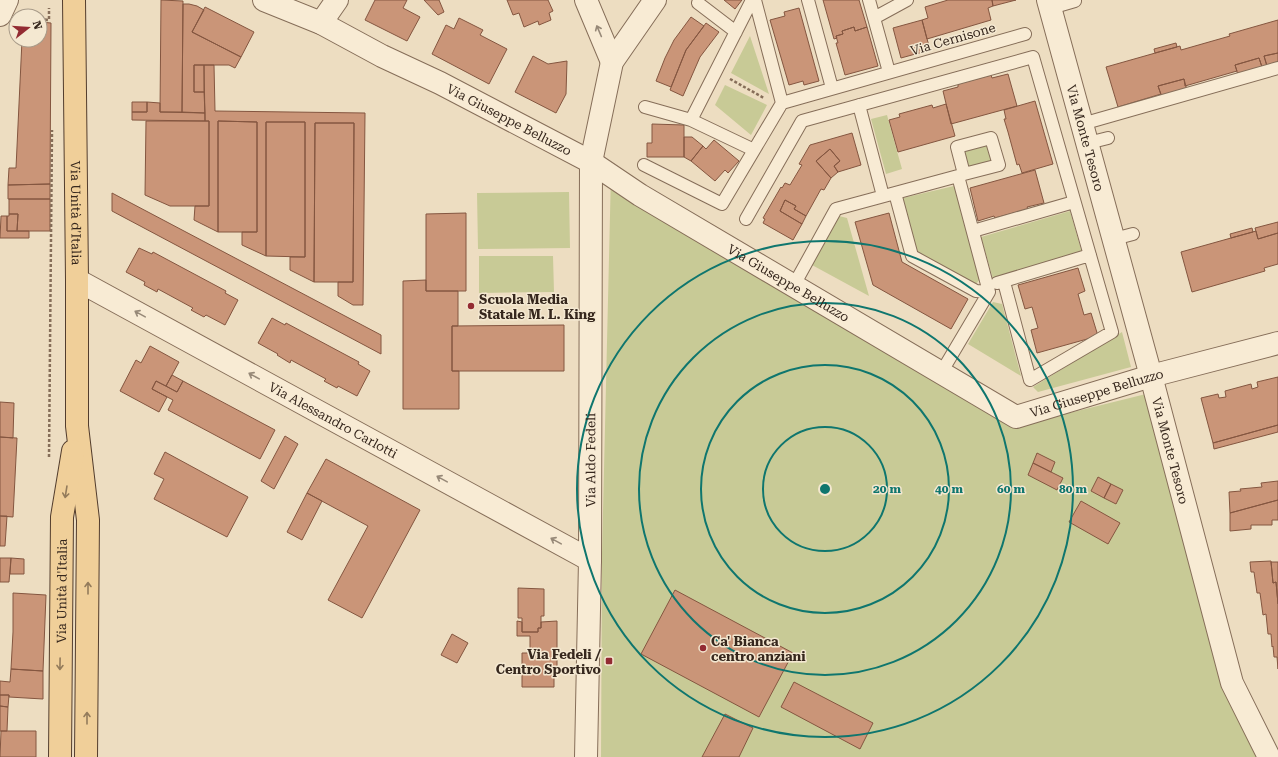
<svg xmlns="http://www.w3.org/2000/svg" width="1278" height="757" font-family="'Roboto Serif',serif">
<style>
.green{fill:#c8ca96}
.building{fill:#ca9578;stroke:#845640}
.lines{fill:none;stroke-linecap:round;stroke-linejoin:round}
.service-casing{stroke:#866e59;stroke-width:14}
.minor-casing{stroke:#866e59;stroke-width:24}
.primary-casing{stroke:#533d2d;stroke-width:24}
.path{stroke:#866e59;stroke-width:2.5;stroke-dasharray:3 2;stroke-linecap:butt}
.service{stroke:#f8ebd4;stroke-width:12}
.minor{stroke:#f8ebd4;stroke-width:22}
.primary{stroke:#f0cf99;stroke-width:22}
.oneway{stroke:#978978}
.oneway2{stroke:#937b5b}
.ring{fill:none;stroke:#0f766e;stroke-width:2}
.poi-dot{fill:#932b32;stroke:#f4e8d1;stroke-width:1.5}
.labels{text-anchor:middle;dominant-baseline:central;stroke-width:3;stroke-linejoin:round;paint-order:stroke}
.street-label{font-size:13px;fill:#36271d;stroke:#f4e8d1}
.poi-label{font-size:13px;font-weight:bold;fill:#36271d;stroke:#f4e8d1;text-anchor:start}
.centre{fill:#0f766e;stroke:#f4e8d1;stroke-width:2}
.ring-label{font-size:12px;text-anchor:middle;font-weight:bold;fill:#0f766e;stroke:#f4e8d1;stroke-width:3;stroke-linejoin:round;paint-order:stroke}
</style>
<rect width="100%" height="100%" fill="#edddc1"/>
<path class="green" d="M750,36L769,94L731,73Z
M725,85L767,105L751,135L715,105Z
M887,115L902,169L886,174L871,119Z
M990,140L996,164L966,172L960,148Z
M611,173L1002,414L1053,417L1146,394L1262,757H601L602,554Z
M954,186L981,278L975,285L917,252L903,198Z
M569,192L570,248L478,249L477,193Z
M1070,211L1082,253L993,279L981,237Z
M839,216L847,218L869,296L812,265Z
M479,256H553L554,292L479,293Z
M993,302L1002,304L1021,376L968,344Z
M1122,332L1131,367L1038,392L1033,387Z"/>
<path class="building" d="M161,0L183,1L182,112H160Z
M375,0H407L403,8L420,17L407,41L365,20Z
M424,0H439L444,12L438,15Z
M507,0H548L553,11L549,13L551,20L539,25L538,21L524,27L519,13L513,15Z
M724,0H742L735,9Z
M823,0H859L867,27L855,31L854,27L842,31L843,34L836,36L837,38L834,39Z
M948,0H992L993,6L988,8L991,20L927,39L922,20L928,18L925,7Z
M992,0H1016L993,6Z
M183,4H189L197,6L204,10L192,32L241,57L235,68L229,65H194V92H204L205,113L182,112Z
M205,7L254,32L241,57L192,32Z
M799,8L819,81L804,85L803,81L789,85L770,20L785,16L784,12Z
M691,17L704,26L686,50L671,87L656,81L665,58L674,40Z
M459,18L483,30L480,35L507,49L489,84L432,54L446,25L454,29Z
M922,20L930,50L901,58L893,28Z
M1278,20V53L1264,56L1267,66L1262,67L1259,58L1235,65L1237,71L1185,86L1184,79L1158,86L1161,94L1118,107L1106,67L1180,46L1181,50L1230,36L1229,34Z
M40,22L51,23L50,184L8,185L9,168H16L22,40H40Z
M706,23L719,32L700,57L683,96L670,90L686,50Z
M854,27L855,31L867,27L878,66L845,75L836,43H838L836,36L843,34L842,31Z
M1176,43L1177,47L1155,53L1154,49Z
M1278,53V63L1267,66L1264,56Z
M533,56L548,64L567,61L566,94L556,113L515,92Z
M1259,58L1262,67L1238,75L1235,65Z
M194,65H204V92H194Z
M204,65H214L215,111L365,113L363,305H353L338,296V282H353L354,123H315L314,282L290,270V257H305V122H266V256L242,245V232H257V122L218,121V232L194,220L195,206H209V121H205Z
M1008,74L1017,106L951,124L943,91L958,87V84L991,75L992,78Z
M1184,79L1187,90L1162,98L1158,86Z
M1035,101L1053,164L1022,173L1019,164L1017,165L1008,132L1004,119H1006L1004,110Z
M132,102H147V112H132Z
M147,102L160,103V112L205,113V121L132,120V112H147Z
M946,104L955,136L898,152L889,120L900,117L899,114L932,105L933,108Z
M146,121H209V206H170L145,195Z
M218,121L257,122V232H218Z
M266,122H305V257L266,256Z
M315,123H354L353,282H314Z
M652,124L684,125V157H647V143H652Z
M852,133L861,165L838,172L834,166L840,161L830,149L816,161L831,178L824,190L821,189L806,216L794,209L796,206L785,200L780,211L802,224L793,240L763,223L765,219L763,218L781,187L782,188L785,183L790,185L802,165L799,164L810,145Z
M684,137H692L703,146L691,161L684,157Z
M714,140L739,161L728,173L725,170L715,181L691,161L703,146L706,149Z
M830,149L840,161L834,166L838,172L831,178L816,161Z
M1035,170L1044,203L1027,207L1028,209L995,218L994,216L978,221L970,188Z
M50,184V199H8V185Z
M112,193L381,335V354L112,211Z
M9,199H50V231H17L18,214H9Z
M785,200L796,206L794,209L806,216L802,224L780,211Z
M466,213V291H426V214Z
M889,213L902,262L968,299L951,329L873,285L855,222Z
M9,214H18L17,231H7V216H9Z
M1,216H7V231H29V238H0Z
M1278,222V233L1258,239L1255,228Z
M1252,228L1253,232L1231,238L1230,234Z
M1256,231L1258,239L1278,233V264L1264,268L1265,271L1192,292L1181,252Z
M139,248L152,254L153,252L226,291L225,293L238,300L225,325L206,315L204,317L191,310L193,308L158,289L157,292L144,285L145,282L126,272Z
M1078,268L1085,291L1078,294L1084,315L1091,313L1098,336L1037,353L1031,330L1038,328L1032,307L1025,309L1018,285Z
M426,280V291H458V326H452V371H459V409H403V281Z
M272,318L285,325L286,323L359,362L358,364L370,371L357,396L338,386L337,388L324,381L326,379L291,360L290,363L277,355L278,354L258,343Z
M564,325V371H452V326Z
M150,346L179,362L166,386L156,381L152,389L167,397L159,412L120,391L136,360L141,363Z
M172,375L183,381L177,392L166,386Z
M1278,377V425L1213,443L1201,398L1218,394L1219,398L1226,397L1225,391L1251,384L1252,389L1258,387L1257,382Z
M156,381L177,392L183,381L275,430L260,459L168,410L173,400L152,389Z
M0,402L14,403L13,438L0,437Z
M1278,425V432L1214,449L1213,443Z
M285,436L298,444L274,489L261,481Z
M0,437L17,438L13,517L0,516Z
M165,452L248,497L227,537L154,499L164,479L154,474Z
M1037,453L1055,462L1051,472L1033,463Z
M326,459L420,510L362,618L328,600L368,526L307,493Z
M1033,463L1063,478L1057,490L1028,475Z
M1098,477L1111,484L1104,498L1091,491Z
M1278,481V500L1230,513L1229,492L1241,491L1240,489L1262,487L1261,483Z
M1111,484L1123,490L1116,504L1104,498Z
M307,493L322,501L302,540L287,532Z
M1278,500V520H1272V525H1251V529L1230,531V513Z
M1081,501L1120,523L1108,544L1069,522Z
M0,516H7L5,546H0Z
M0,558H11L9,582H0Z
M11,558L24,559V574H10Z
M1271,561L1273,583L1276,582L1278,604V669L1277,657H1274L1273,646L1272,647L1271,634H1268L1266,614L1263,615L1260,593H1257L1254,572H1251L1250,562Z
M1271,562H1278V604L1276,582L1273,583Z
M518,588L544,589V616H541V628H538V632H522V618H518Z
M675,590L793,653L759,717L641,654Z
M13,593L46,595L43,671L11,669L13,632Z
M517,621L522,622V632H538V628H541V622L557,621V673H554V687H522V653H530V636H517Z
M452,634L468,643L457,663L441,655Z
M11,669L43,671V699L9,697V695H0V681L10,682Z
M794,682L873,723L860,749L781,707Z
M0,695H9L8,707L0,706Z
M0,706L8,707L7,731H0Z
M725,714L753,728L739,757H702Z
M1,731H36V757H0Z"/>
<g class="lines">
<defs>
<path id="service" d="M755,0L782,103
M808,0L832,88
M869,0L889,72
M698,3L736,32
M1051,8L1075,1
M874,18L907,0
M859,105L883,196
M645,107L691,120L754,150
M691,120L752,0
M1082,124L1278,68
M1088,143L1108,138
M644,165L722,204L782,103L1025,34
M895,193L912,256L976,291L989,292
M746,219L802,121L1033,57L1112,332L1030,380L1004,282
M973,231L1074,202
M1114,239L1133,234
M997,283L1090,255
M794,285L836,209L958,176L964,174L999,165L991,138L957,147L964,174
M941,373L989,292L958,176"/>
<g id="minor">
<path id="s1" d="M264,0L321,23L382,56L440,83L591,162L640,195L1016,417L1151,376L1278,343"/>
<path d="M586,0L612,62"/>
<path id="s2" d="M1048,0L1151,376L1232,683L1269,757"/>
<path d="M0,15L7,0"/>
<path d="M321,23L337,0"/>
<path id="s3" d="M77,280L590,560"/>
<path id="s4" d="M586,757L590,560L591,162L612,62L655,0"/>
</g>
<g id="primary">
<path id="s5" d="M74,0L77,280V426L88,520L86,757"/>
<path id="s6" d="M60,757L62,517L73,451"/>
</g>
</defs>
<use href="#service" class="service-casing"/>
<use href="#minor" class="minor-casing"/>
<use href="#primary" class="primary-casing"/>
<path class="path" d="M40,19L49,20V8
M730,79L764,98
M49,457L52,130"/>
<use href="#service" class="service"/>
<use href="#minor" class="minor"/>
<use href="#primary" class="primary"/>
</g>
<defs><path id="oneway-shaft" d="M-6 0H5M1.5-3L5.5 0L1.5 3" fill="none" stroke-width="1.6" stroke-linecap="round" stroke-linejoin="round"/></defs>
<g class="oneway">
<use href="#oneway-shaft" transform="translate(599 31) rotate(-113)"/>
<use href="#oneway-shaft" transform="translate(140 314) rotate(-151)"/>
<use href="#oneway-shaft" transform="translate(254 376) rotate(-151)"/>
<use href="#oneway-shaft" transform="translate(442 479) rotate(-151)"/>
<use href="#oneway-shaft" transform="translate(556 541) rotate(-151)"/>
</g>
<g class="oneway2">
<use href="#oneway-shaft" transform="translate(66 492) rotate(99)"/>
<use href="#oneway-shaft" transform="translate(88 588) rotate(-90)"/>
<use href="#oneway-shaft" transform="translate(60 664) rotate(91)"/>
<use href="#oneway-shaft" transform="translate(87 718) rotate(-90)"/>
</g>
<g class="ring">
<circle cx="825" cy="489" r="62"/>
<circle cx="825" cy="489" r="124"/>
<circle cx="825" cy="489" r="186"/>
<circle cx="825" cy="489" r="248"/>
</g>
<g class="poi-dot">
<circle cx="471" cy="306" r="4"/>
<circle cx="703" cy="648" r="4"/>
<rect x="605" y="657" width="8" height="8" rx="2"/>
</g>
<g class="labels">
<g class="street-label">
<text transform="translate(953 39) rotate(-16)">Via Cernisone</text>
<text stroke="none"><textPath href="#s1" startOffset="273">Via Giuseppe Belluzzo</textPath></text>
<text stroke="none"><textPath href="#s2" startOffset="143">Via Monte Tesoro</textPath></text>
<text stroke="none"><textPath href="#s5" startOffset="213">Via Unità d'Italia</textPath></text>
<text stroke="none"><textPath href="#s1" startOffset="597">Via Giuseppe Belluzzo</textPath></text>
<text stroke="none"><textPath href="#s1" startOffset="945">Via Giuseppe Belluzzo</textPath></text>
<text stroke="none"><textPath href="#s3" startOffset="292">Via Alessandro Carlotti</textPath></text>
<text stroke="none"><textPath href="#s2" startOffset="467">Via Monte Tesoro</textPath></text>
<text stroke="none"><textPath href="#s4" startOffset="297">Via Aldo Fedeli</textPath></text>
<text stroke="none"><textPath href="#s6" startOffset="166">Via Unità d'Italia</textPath></text>
</g>
<g class="poi-label">
<text x="479" y="299">Scuola Media<tspan x="479" dy="15">Statale M. L. King</tspan></text>
<text x="711" y="641">Ca' Bianca<tspan x="711" dy="15">centro anziani</tspan></text>
<text x="601" y="654" text-anchor="end">Via Fedeli /<tspan x="601" dy="15">Centro Sportivo</tspan></text>
</g>
</g>
<circle cx="825" cy="489" r="6" class="centre"/>
<g class="ring-label">
<text x="887" y="493">20 m</text>
<text x="949" y="493">40 m</text>
<text x="1011" y="493">60 m</text>
<text x="1073" y="493">80 m</text>
</g>
<g transform="translate(28 28) rotate(73)"><circle r="19" fill="#f4e8d1" stroke="#a89b89"/>
<path d="M0-3L7 15L0 10L-7 15Z" fill="#932b32"/>
<text y="-6" font-size="11" font-weight="bold" text-anchor="middle" fill="#36271d">N</text>
</g>
</svg>
